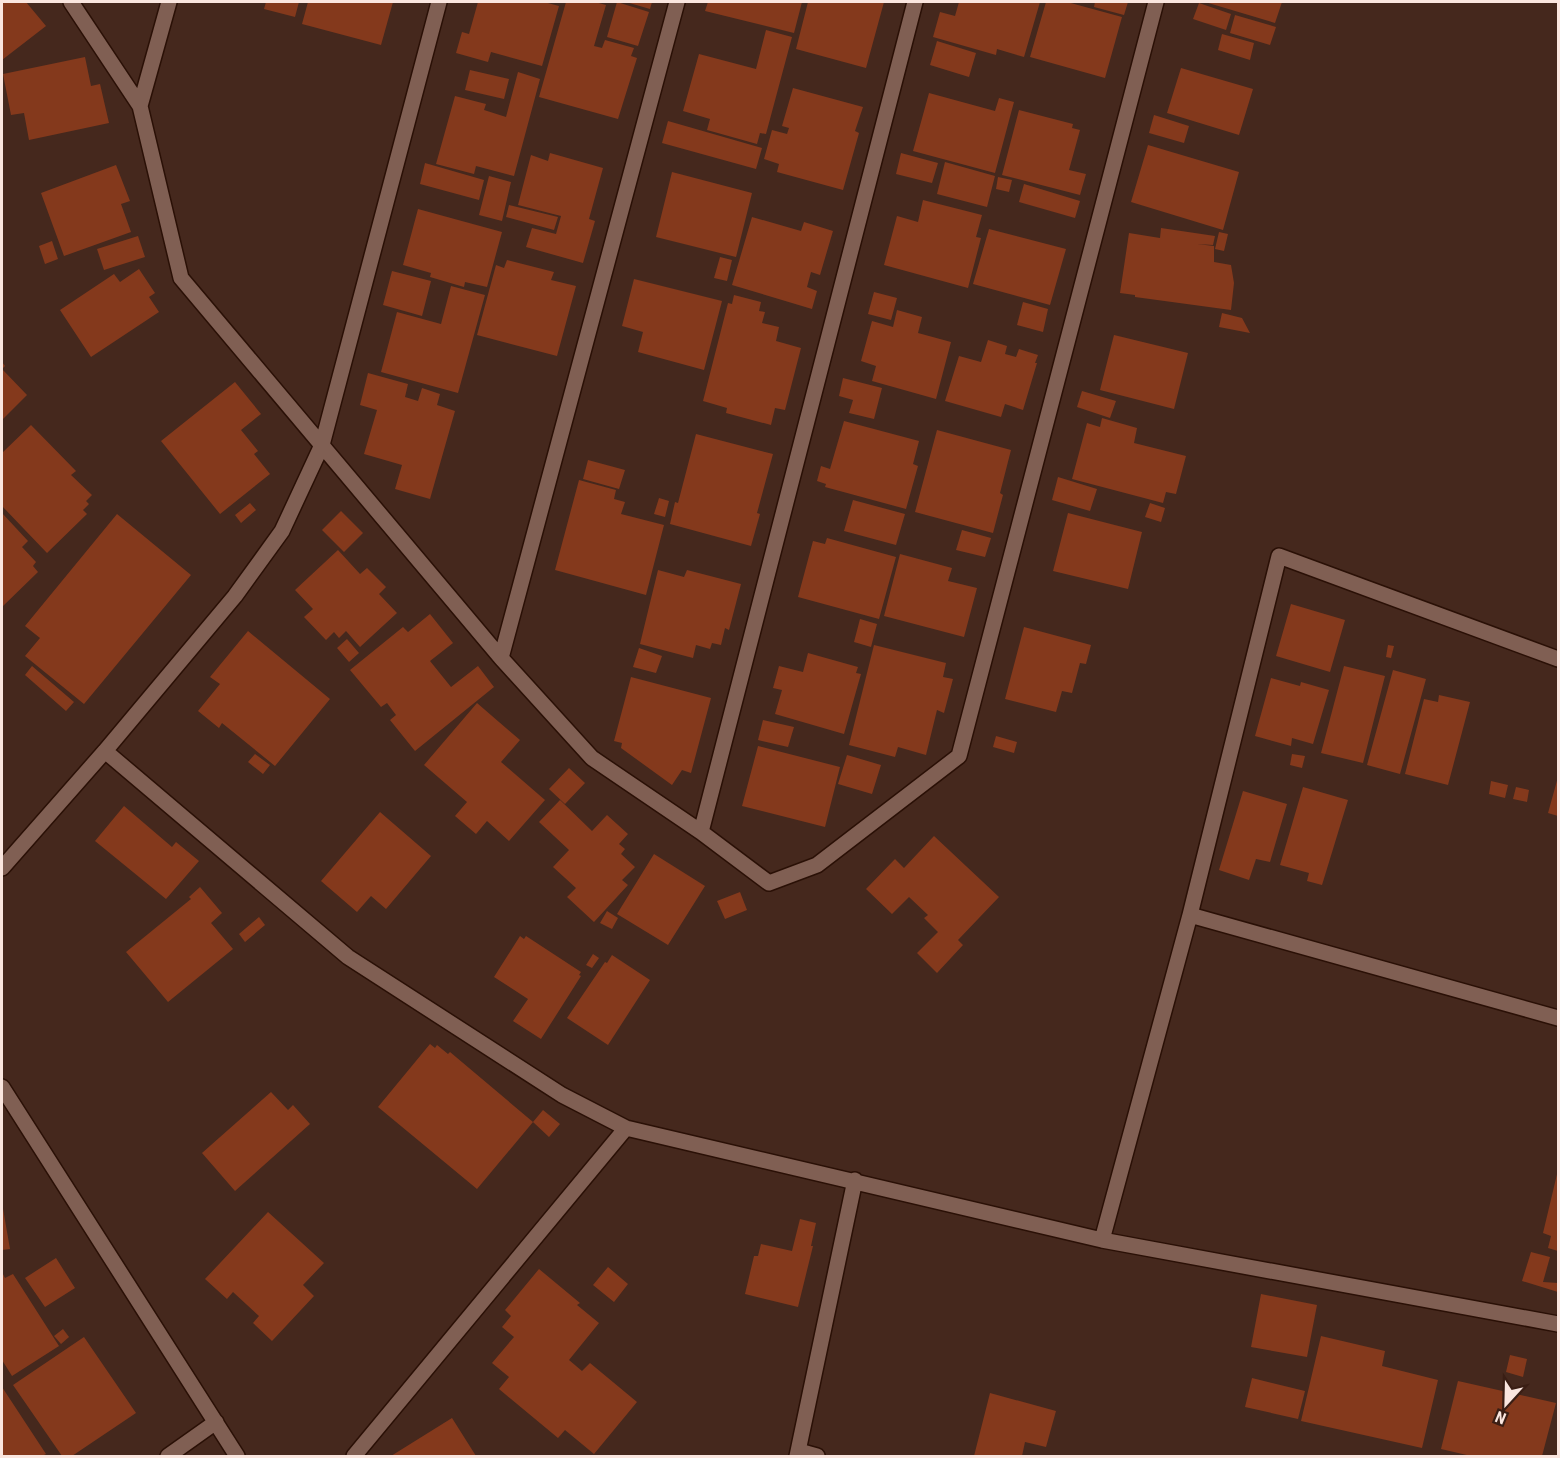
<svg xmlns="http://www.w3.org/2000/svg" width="1560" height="1458" font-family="'Roboto Condensed',sans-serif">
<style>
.building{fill:#84391c}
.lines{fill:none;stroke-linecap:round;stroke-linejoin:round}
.minor-casing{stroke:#2a1006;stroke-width:18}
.minor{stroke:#805f53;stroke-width:15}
</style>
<rect width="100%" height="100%" fill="#45281d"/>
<path class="building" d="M2,2H26L46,26L2,60Z
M266,2H299L295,17L264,9Z
M308,2H393L381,45L302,24Z
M478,2H544L559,6L542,66L491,52L488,62L456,53L462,32L469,34Z
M566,2H595L606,5L594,46L602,48L605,40L634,48L631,56L637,58L618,119L539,97Z
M617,2L649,12L638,46L607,37Z
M626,2H652L650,9Z
M708,2H802L794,33L705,11Z
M808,2H884L866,68L796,49Z
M959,2H1040L1024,57L997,49L996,55L933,37L940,12L955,16Z
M1046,2H1067L1122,17L1105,78L1030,57Z
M1095,2H1128L1124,15L1094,7Z
M1205,2H1282L1275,23Z
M1199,3L1231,14L1226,30L1193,19Z
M1235,15L1276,27L1270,45L1230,33Z
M766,30L792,37L766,134L760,133L757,144L707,130L710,119L683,111L699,54L756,69Z
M1222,34L1254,43L1250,60L1218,50Z
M937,41L976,53L969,77L930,65Z
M85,57L91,86L100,84L109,123L29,140L24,113L11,115L3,74Z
M1181,68L1253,89L1239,135L1167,113Z
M470,70L509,79L504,99L465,90Z
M518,72L540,79L514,176L476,166L474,174L436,164L455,96L486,104L484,110L506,117Z
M793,88L863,107L855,131L859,133L843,190L777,172L779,164L764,159L772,130L787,134L789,128L782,126Z
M929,93L995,111L999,98L1014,102L995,173L913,151Z
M1019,110L1073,124L1072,128L1080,130L1069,170L1086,174L1080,195L1002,175Z
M1154,115L1189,126L1184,143L1149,133Z
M668,121L762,148L756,169L662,143Z
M1148,145L1239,172L1223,230L1131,202Z
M550,153L603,168L589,219L595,221L583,263L526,247L532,228L556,234L561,216L518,205L531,155L548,161Z
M901,153L938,163L932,183L896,174Z
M945,162L995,176L987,207L937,194Z
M425,163L484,180L479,200L420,184Z
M116,165L130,201L121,204L131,232L64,256L41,193Z
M672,172L752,193L736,257L656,237Z
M489,176L511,182L502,221L479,215Z
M998,177L1012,180L1009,192L996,189Z
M1024,184L1080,201L1075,218L1019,202Z
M923,200L982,215L976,237L981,238L968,288L884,265L897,216L918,222Z
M509,205L558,217L554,230L506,217Z
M418,209L502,232L487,287L465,282L464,287L430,277L431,273L403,265Z
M752,217L801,231L804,222L833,231L820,275L811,272L807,287L817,291L812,309L732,285Z
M1161,228L1215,236L1213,245L1197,244L1214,246V262L1231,265L1234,283L1231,310L1135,297V295L1120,293L1129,233L1160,238Z
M989,229L1066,249L1050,305L973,284Z
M1219,232L1228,234L1224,251L1215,249Z
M138,236L145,257L104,270L97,249Z
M52,241L58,259L45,264L39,246Z
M720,257L732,260L727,281L714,278Z
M507,260L554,272L551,280L576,286L557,356L477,335L496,265L504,268Z
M139,269L155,293L149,297L159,312L91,357L60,310L114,274L120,282Z
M392,271L431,281L422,316L383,305Z
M634,279L722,301L704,370L638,352L643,332L622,326Z
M451,286L485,295L458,393L381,372L397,312L441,324Z
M874,292L897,298L891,320L868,314Z
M734,295L761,302L759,311L765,312L762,323L779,327L776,341L801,348L785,410L775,408L771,425L726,413L727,408L703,401L728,303L732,304Z
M1023,302L1048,309L1043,332L1017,325Z
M897,310L922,317L918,333L951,342L936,399L872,381L876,366L861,361L872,321L893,327Z
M1222,313L1242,318L1250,333L1219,327Z
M1114,335L1188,353L1174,409L1100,390Z
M988,340L1007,346L1005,354L1016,357L1019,349L1038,355L1035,363H1037L1023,410L1005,404L1001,417L945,401L959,356L981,362Z
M2,362L5,366L2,369L27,395L2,420Z
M368,373L408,384L405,397L418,401L422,388L440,394L437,405L455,411L430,499L395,489L402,465L364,454L377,410L360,405Z
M843,378L882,388L874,419L849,413L853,400L839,396Z
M235,382L261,414L241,430L258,451L254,454L270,474L220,514L161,441Z
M1082,391L1116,401L1110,418L1077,407Z
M1102,418L1137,428L1134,443L1186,456L1176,494L1166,492L1163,503L1072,479L1087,423L1100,427Z
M844,421L919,441L913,464L918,466L906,509L825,487L826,484L817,481L821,466L830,469Z
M31,425L76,471L71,475L92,495L86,501L89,504L83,510L87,514L47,553L2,506V453Z
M937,430L1011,450L1000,493L1003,495L993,533L915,512Z
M696,434L773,454L757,513L760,514L751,546L670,524L675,502L678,503Z
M588,460L625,470L619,489L583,479Z
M1058,477L1097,489L1090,511L1052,500Z
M579,480L616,490L614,499L625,502L621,514L664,525L646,595L555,570Z
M659,498L669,501L665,517L654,514Z
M853,500L905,514L896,545L844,531Z
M250,503L256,510L241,523L235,515Z
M1150,503L1165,508L1161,522L1145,517Z
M341,511L363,533L344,552L322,530Z
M2,513L28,541L22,547L36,562L33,566L38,572L2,607Z
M1068,513L1142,532L1128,589L1053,571Z
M117,514L191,575L84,704L25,656L40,638L25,626Z
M962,530L991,538L985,557L956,550Z
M827,538L896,557L879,619L798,597L813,541L825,544Z
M338,550L360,574L367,568L386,587L379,594L397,613L360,647L346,631L339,638L334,632L326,640L304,617L313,609L295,590Z
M900,554L952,568L948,581L977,588L964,637L884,616Z
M658,570L684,577L687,570L741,584L729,630L725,628L721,645L712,643L710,649L696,645L693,658L640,644Z
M1291,604L1345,620L1330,672L1276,656Z
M430,614L453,643L430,661L451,687L478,666L494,687L415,751L390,720L396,715L387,703L381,707L350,670L403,627L408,632Z
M860,619L877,624L871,647L854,642Z
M1024,627L1091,645L1086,664L1080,663L1072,693L1062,691L1056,712L1005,699Z
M248,631L330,699L275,766L222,723L219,728L198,711L220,684L210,677Z
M347,639L359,653L349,662L337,648Z
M874,645L946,663L943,677L953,679L944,713L937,710L926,755L898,747L895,757L849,745Z
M1388,645L1394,646L1391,658L1386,657Z
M639,648L662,656L656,673L633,667Z
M808,653L858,667L856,673L861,674L844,734L775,714L782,690L773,688L779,666L803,672Z
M32,666L74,702L66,711L25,675Z
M1344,666L1385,676L1363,763L1321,753Z
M1393,670L1426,679L1400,774L1367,765Z
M631,677L711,698L691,773L682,770L672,785L621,748L622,743L614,741Z
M1271,678L1300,686L1301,682L1329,690L1313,744L1292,738L1291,746L1255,736Z
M1439,695L1470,702L1448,785L1405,774L1424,699L1438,702Z
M477,703L520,740L501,762L545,800L509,841L487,821L476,834L455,816L467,802L424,765Z
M763,720L794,727L788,747L758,740Z
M996,736L1017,742L1014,753L993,747Z
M758,746L840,767L825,827L742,806Z
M255,754L270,765L263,774L248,762Z
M1292,754L1305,756L1302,768L1290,765Z
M847,755L881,765L872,794L838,784Z
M569,768L585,783L565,804L549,789Z
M1558,777V816L1548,813Z
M1491,781L1508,785L1505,798L1489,794Z
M1303,787L1348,800L1322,885L1307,881L1309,873L1280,865Z
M1516,787L1529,790L1527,802L1513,799Z
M1243,791L1287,804L1270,862L1256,859L1249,880L1219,870Z
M560,800L592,831L607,815L628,834L619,844L625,849L621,854L635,867L622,880L628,885L594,922L567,897L576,888L553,867L569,850L539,822Z
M124,806L172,847L176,842L199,861L166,899L95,841Z
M380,812L431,856L386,909L371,896L357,912L321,881Z
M934,836L999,897L958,940L963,945L937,973L917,953L938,932L924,918L928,915L909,897L892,914L866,889L895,859L904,868Z
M654,854L705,886L668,945L617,914Z
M200,887L222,913L211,923L233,949L168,1002L126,952L191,899L189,897Z
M740,892L747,910L725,919L717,901Z
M607,911L618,918L612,929L600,923Z
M259,917L265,925L245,942L239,934Z
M520,936L524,939L526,936L581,972L579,975L581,976L541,1039L513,1021L528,999L494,977Z
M593,954L599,958L592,968L586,965Z
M612,955L650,980L608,1045L567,1018L605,962L607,963Z
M430,1044L435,1048L437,1045L448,1054L450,1052L533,1122L543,1110L560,1124L549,1137L533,1122L477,1189L378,1107Z
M271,1092L288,1110L293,1105L310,1124L235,1191L202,1153Z
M1558,1170V1251L1548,1248L1551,1236L1543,1233Z
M2,1203L10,1249L2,1250Z
M268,1212L324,1263L303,1285L314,1296L272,1341L253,1323L259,1316L233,1292L227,1299L205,1279Z
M800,1219L816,1223L811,1246H813L798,1307L745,1294L754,1256H758L761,1244L792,1251Z
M1531,1252L1550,1257L1543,1282L1558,1283V1292L1522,1281Z
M56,1258L75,1288L45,1307L25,1278Z
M608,1267L628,1284L614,1302L593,1285Z
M539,1269L580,1303L577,1305L599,1323L569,1360L582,1371L590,1363L637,1402L594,1454L565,1430L558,1438L499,1389L509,1377L492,1363L514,1337L502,1327L511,1316L505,1310Z
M2,1272L5,1278L13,1274L59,1346L12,1376L2,1360Z
M1261,1294L1317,1305L1307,1357L1251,1347Z
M63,1329L69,1337L61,1344L54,1336Z
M1321,1336L1385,1351L1382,1366L1438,1380L1422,1448L1301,1421Z
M84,1337L136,1413L72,1456H62L13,1385Z
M1510,1355L1527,1359L1523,1377L1506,1372Z
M1252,1378L1305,1391L1298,1419L1245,1407Z
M1458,1381L1556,1403L1542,1456H1471L1441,1449Z
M2,1387L46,1454L42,1456H2Z
M990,1393L1056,1411L1046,1447L1025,1442L1022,1456H974Z
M452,1418L476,1456H391Z"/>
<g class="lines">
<defs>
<path id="minor" d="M71,2L140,106L181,278L501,658L592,758L701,832L769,883L817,865L959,756L1156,2
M140,106L169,2
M501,658L677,2
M1558,659L1279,556L1190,915L1558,1018
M105,751L348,957L562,1095L626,1128L1102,1240L1558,1324
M701,832L915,2
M2,868L105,751L235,596L282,531L322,445L439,2
M2,1087L237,1456
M1102,1240L1190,915
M799,1451L817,1456
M168,1456L216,1422
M354,1456L626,1128
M797,1456L855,1180"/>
</defs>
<use href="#minor" class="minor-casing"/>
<use href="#minor" class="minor"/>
</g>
<rect width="1560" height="1458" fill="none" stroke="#fae6df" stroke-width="6"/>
<g transform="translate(1506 1404) rotate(202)" stroke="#3a1e14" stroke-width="4.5" paint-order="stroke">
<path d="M0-4.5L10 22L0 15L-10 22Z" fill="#fae6df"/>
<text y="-9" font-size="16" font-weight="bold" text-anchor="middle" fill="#fae6df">N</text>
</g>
</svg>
